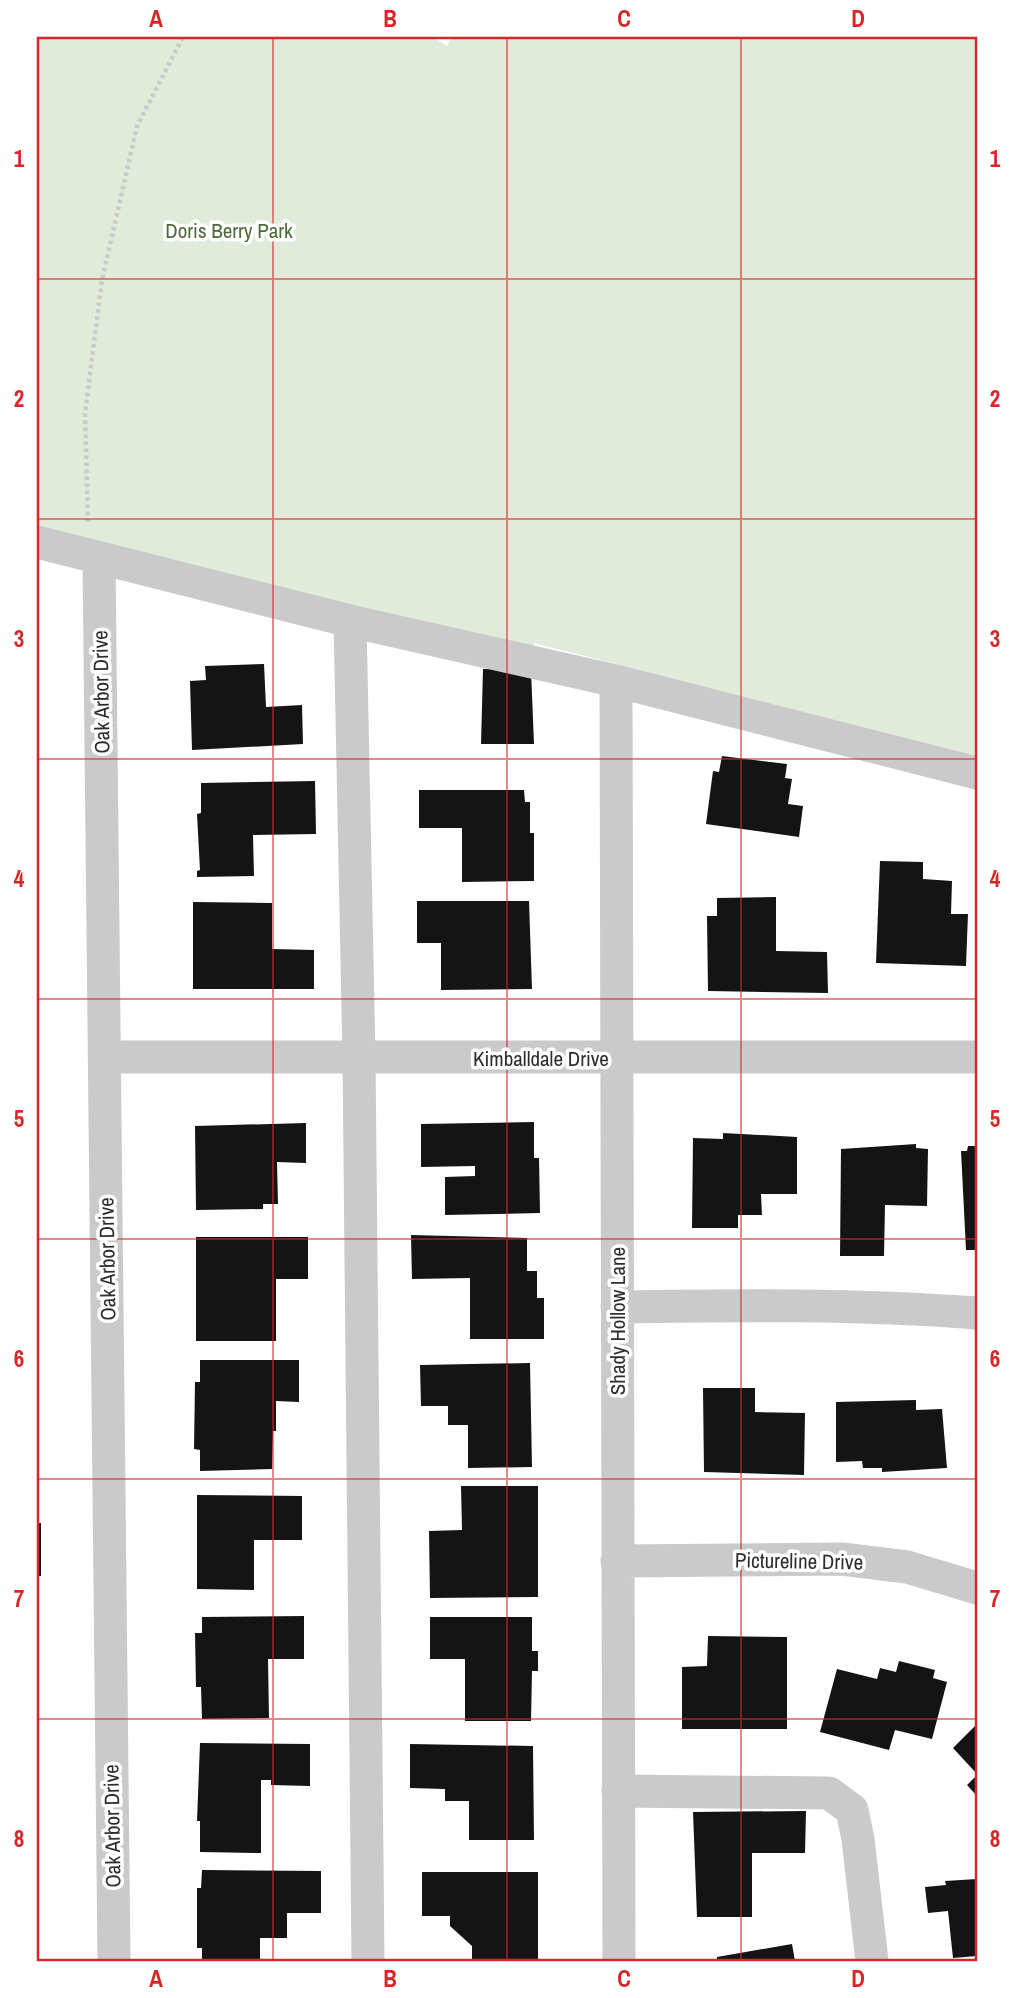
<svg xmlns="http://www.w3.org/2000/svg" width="1014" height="1998" font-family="'Archivo Narrow',sans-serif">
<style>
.green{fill:#e1ebd9}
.building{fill:#141414}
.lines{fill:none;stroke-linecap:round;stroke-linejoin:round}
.path{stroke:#cacaca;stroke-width:4.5;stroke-dasharray:3.5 3.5;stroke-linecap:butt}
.minor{stroke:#cacaca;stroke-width:33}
.grid{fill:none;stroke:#d62828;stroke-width:2;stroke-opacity:0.55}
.labels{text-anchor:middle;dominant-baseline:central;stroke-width:7;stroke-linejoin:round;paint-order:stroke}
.park-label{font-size:21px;fill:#4c6939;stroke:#fff}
.street-label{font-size:21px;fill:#2d2d2d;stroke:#fff}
.neatline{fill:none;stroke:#d62828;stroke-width:2.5}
.grid-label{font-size:23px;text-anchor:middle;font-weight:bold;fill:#d62828}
</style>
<rect width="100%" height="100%" fill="#fff"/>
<path class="green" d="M37,37H433L447,46L452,37H977V756L534,643L533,652L37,526Z"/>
<path class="building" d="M264,664L266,707L302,705L303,744L192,750L190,681L206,680L205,666Z
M483,669L531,670L534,744H481Z
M722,756L787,764L785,778L792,779L788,804L803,806L799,837L706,824L713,771L719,772Z
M315,781L316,834L253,835L254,876L197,877V871L200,870L197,814L201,813V783Z
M419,790H524L525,802H530V833H534V881L462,882V828H419Z
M880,861L923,862V879L952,881L951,914H968L966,966L876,963Z
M776,897V951L827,952L828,993L708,991L707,916H717V898Z
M417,901H529L532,989L441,990V943H417Z
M193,902L272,903V949L314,950V989H193Z
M534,1122V1158H539L540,1213L445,1215V1177L475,1176V1166L421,1167V1124Z
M306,1123V1163L277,1162L278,1204H263V1209L196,1210L195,1126Z
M723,1133L797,1137V1194H761L762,1215H738V1228H692L693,1138L723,1139Z
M916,1144V1148L928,1149L927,1206L885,1205L884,1256H840L841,1149Z
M968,1146H977V1250H966L961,1151H967Z
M411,1235L527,1238V1271H537V1298H544V1339H470V1278L412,1279Z
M196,1237H308V1279H276V1341H196Z
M200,1360H299V1402L276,1401V1431H273L272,1469L200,1471V1450L194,1449L195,1382H200Z
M530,1363L532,1467L468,1468V1425H448V1406H421L420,1365Z
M703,1388H755V1412L805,1413L804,1475L704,1472Z
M916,1400V1410L942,1409L947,1468L882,1472V1468H863L862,1461L836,1462V1402Z
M461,1486H538V1597L430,1598L429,1531L462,1530Z
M197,1495L302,1496V1540H254V1590L197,1589Z
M37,1523H41V1576H37Z
M304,1616V1659H268L269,1718L202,1719L201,1687H196L195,1633H202V1617Z
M430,1617H532V1651H538V1671H532L531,1721H465V1659H430Z
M708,1636L787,1637V1729H682V1667L707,1666Z
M899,1661L935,1670L933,1678L947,1682L932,1739L895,1730L889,1750L820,1732L837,1669L877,1679L880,1668L896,1672Z
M977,1724V1774L953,1748Z
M200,1743L310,1744V1786L271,1785V1780H261V1853L200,1852V1821H197Z
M410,1744L533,1746L534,1840H469V1801H445V1789L410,1788Z
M977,1775V1796L967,1785Z
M806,1811L805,1853H752V1917H697L693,1812Z
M202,1870L321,1871V1913H287V1938H260V1961H202V1948H197V1888H201Z
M422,1872H538V1961H472V1946L450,1926V1916H422Z
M977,1879V1956L953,1958L948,1911L928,1913L925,1887L946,1885L945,1881Z
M792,1944L795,1961H717V1957Z"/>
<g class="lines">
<path class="path" d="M88,522L85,413L102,280L137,126L183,37"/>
<path class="minor" d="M37,542L350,621L616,681L977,773
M99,558L114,1961
M350,621L359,1057L368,1961
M616,681L619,1961
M105,1057H977
M617,1307C737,1305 857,1304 977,1313
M617,1561L842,1559L907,1567L977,1588
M618,1791L829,1793L852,1810L858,1839L872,1961"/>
</g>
<path class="grid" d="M273,37V1961M507,37V1961M741,37V1961M37,279H977M37,519H977M37,759H977M37,999H977M37,1239H977M37,1479H977M37,1719H977"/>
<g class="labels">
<g class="park-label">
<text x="229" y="230">Doris Berry Park</text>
</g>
<g class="street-label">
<text transform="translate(101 692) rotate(-91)">Oak Arbor Drive</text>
<text x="541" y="1058">Kimballdale Drive</text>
<text transform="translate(107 1259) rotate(-91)">Oak Arbor Drive</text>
<text transform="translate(617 1321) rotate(-90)">Shady Hollow Lane</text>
<text transform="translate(799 1561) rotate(1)">Pictureline Drive</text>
<text transform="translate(112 1826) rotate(-91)">Oak Arbor Drive</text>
</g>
</g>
<rect width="1014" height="1998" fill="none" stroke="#ffffff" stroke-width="77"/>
<rect x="38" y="38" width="938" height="1922" class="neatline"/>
<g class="grid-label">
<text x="156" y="27">A</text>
<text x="390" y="27">B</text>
<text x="624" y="27">C</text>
<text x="858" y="27">D</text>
<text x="19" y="167">1</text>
<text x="995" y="167">1</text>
<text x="19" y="407">2</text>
<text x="995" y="407">2</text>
<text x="19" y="647">3</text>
<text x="995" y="647">3</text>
<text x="19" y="887">4</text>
<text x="995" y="887">4</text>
<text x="19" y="1127">5</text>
<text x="995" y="1127">5</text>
<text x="19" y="1367">6</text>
<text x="995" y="1367">6</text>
<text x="19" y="1607">7</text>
<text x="995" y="1607">7</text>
<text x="19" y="1847">8</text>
<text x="995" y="1847">8</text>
<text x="156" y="1987">A</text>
<text x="390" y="1987">B</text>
<text x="624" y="1987">C</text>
<text x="858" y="1987">D</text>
</g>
</svg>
